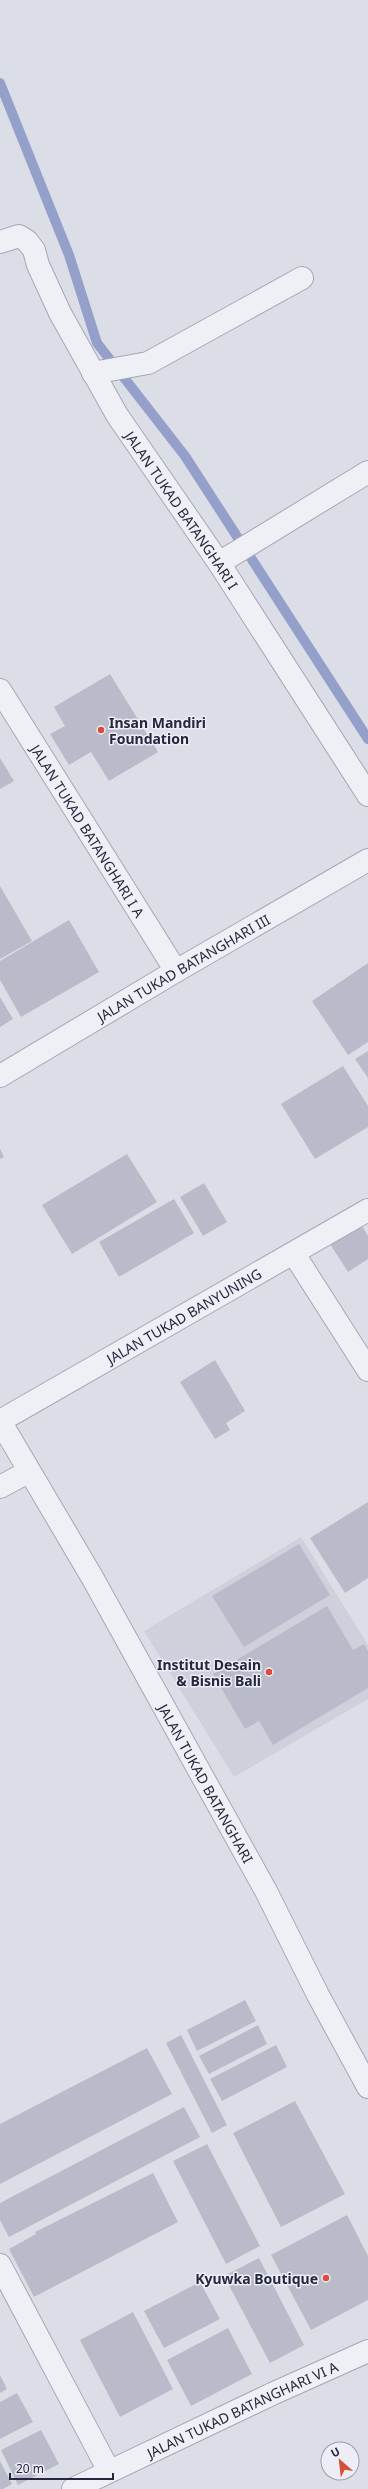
<svg xmlns="http://www.w3.org/2000/svg" width="368" height="2489" font-family="'Noto Sans',sans-serif">
<style>
.built{fill:#ced0dc}
.lines{fill:none;stroke-linecap:round;stroke-linejoin:round}
.stream{stroke:#95a0ca;stroke-width:10}
.building{fill:#b9bbca}
.minor-casing{stroke:#a5a7b4;stroke-width:24}
.minor{stroke:#eff0f5;stroke-width:22}
.poi-dot{fill:#d44e3a;stroke:#ecedf5;stroke-width:1.5}
.labels{text-anchor:middle;dominant-baseline:central;stroke-width:3;stroke-linejoin:round;paint-order:stroke}
.street-label{font-size:14px;fill:#25273e;stroke:#ecedf5}
.poi-label{font-size:14px;font-weight:bold;fill:#25273e;stroke:#ecedf5;text-anchor:end}
</style>
<rect width="100%" height="100%" fill="#dcdee7"/>
<path class="built" d="M301,1537L368,1645V1699L234,1777L144,1631Z"/>
<g class="lines">
<path class="stream" d="M0,83L69,255L97,343L185,456L368,739"/>
</g>
<path class="building" d="M110,674L158,752L109,781L91,752L69,765L50,734L65,726L54,707Z
M0,758L14,781L0,789Z
M0,886L32,941L0,959Z
M69,920L99,972L21,1017L0,980V961Z
M368,963V1042L348,1055L312,1001Z
M0,997L13,1019L0,1027Z
M368,1051V1078L355,1059Z
M343,1066L368,1106V1127L315,1159L281,1104Z
M0,1149L4,1157L0,1159Z
M127,1154L157,1202L72,1254L42,1205Z
M204,1183L227,1222L203,1236L180,1197Z
M174,1199L194,1233L119,1277L99,1242Z
M361,1224L368,1236V1259L348,1272L330,1244Z
M215,1360L245,1411L226,1423L230,1430L215,1439L180,1382Z
M368,1502V1578L345,1593L310,1538Z
M299,1544L330,1595L244,1647L212,1596Z
M327,1606L353,1650L364,1644L368,1651V1688L273,1745L259,1721L245,1729L213,1674Z
M245,2000L256,2021L197,2051L187,2030Z
M258,2025L267,2044L209,2074L199,2056Z
M181,2035L227,2125L212,2133L166,2043Z
M276,2045L287,2067L222,2101L210,2079Z
M147,2048L172,2094L0,2184V2124Z
M295,2101L345,2194L281,2227L233,2133Z
M184,2107L200,2137L9,2237L0,2220V2203Z
M207,2144L260,2246L226,2264L173,2161Z
M153,2173L178,2222L34,2297L9,2249L36,2234L35,2232Z
M347,2215L368,2256V2300L311,2330L271,2255Z
M259,2258L304,2345L270,2363L224,2276Z
M200,2282L220,2319L164,2348L144,2311Z
M133,2312L173,2389L120,2417L80,2340Z
M228,2328L252,2374L191,2406L167,2360Z
M0,2375L7,2389L0,2393Z
M17,2393L33,2422L0,2439V2402Z
M41,2430L59,2464L18,2485L1,2450Z
M0,2461L12,2484L3,2489H0Z"/>
<g class="lines">
<defs>
<g id="minor">
<path id="s1" d="M0,242L19,236L27,241L34,250L38,265L60,313L117,415L219,563L368,795"/>
<path d="M93,373L148,363L302,278"/>
<path d="M219,563L368,472"/>
<path id="s2" d="M0,690L176,971"/>
<path id="s3" d="M0,1076L176,971L368,860"/>
<path id="s4" d="M368,1210L0,1421L92,1577L211,1792L266,1891L318,1995L368,2087"/>
<path d="M294,1254L368,1370"/>
<path d="M0,1487L28,1472"/>
<path d="M0,2265L109,2471"/>
<path id="s5" d="M73,2489L272,2394L368,2351"/>
</g>
</defs>
<use href="#minor" class="minor-casing"/>
<use href="#minor" class="minor"/>
</g>
<g class="poi-dot">
<circle cx="101" cy="730" r="4"/>
<circle cx="269" cy="1672" r="4"/>
<circle cx="326" cy="2278" r="4"/>
</g>
<g class="labels">
<g class="street-label">
<text stroke="none"><textPath href="#s1" startOffset="341">JALAN TUKAD BATANGHARI I</textPath></text>
<text stroke="none"><textPath href="#s2" startOffset="166">JALAN TUKAD BATANGHARI I A</textPath></text>
<text stroke="none"><textPath href="#s3" startOffset="213">JALAN TUKAD BATANGHARI III</textPath></text>
<text transform="translate(184 1316) rotate(-30)">JALAN TUKAD BANYUNING</text>
<text stroke="none"><textPath href="#s4" startOffset="841">JALAN TUKAD BATANGHARI</textPath></text>
<text stroke="none"><textPath href="#s5" startOffset="187">JALAN TUKAD BATANGHARI VI A</textPath></text>
</g>
<g class="poi-label">
<text x="109" y="722" text-anchor="start">Insan Mandiri<tspan x="109" dy="16">Foundation</tspan></text>
<text x="261" y="1664">Institut Desain<tspan x="261" dy="16">&amp; Bisnis Bali</tspan></text>
<text x="318" y="2278">Kyuwka Boutique</text>
</g>
</g>
<g transform="translate(340 2461) rotate(332)"><circle r="19" fill="#ecedf5" stroke="#9c9eac"/>
<path d="M0-3L7 15L0 10L-7 15Z" fill="#d44e3a"/>
<text y="-6" font-size="11" font-weight="bold" text-anchor="middle" fill="#25273e">U</text>
</g>
<path d="M10 2473v6h103v-6" fill="none" stroke="#25273e" stroke-width="2"/>
<text x="16" y="2473" font-size="12" fill="#25273e" stroke="#ecedf5" stroke-width="3" paint-order="stroke">20 m</text>
</svg>
